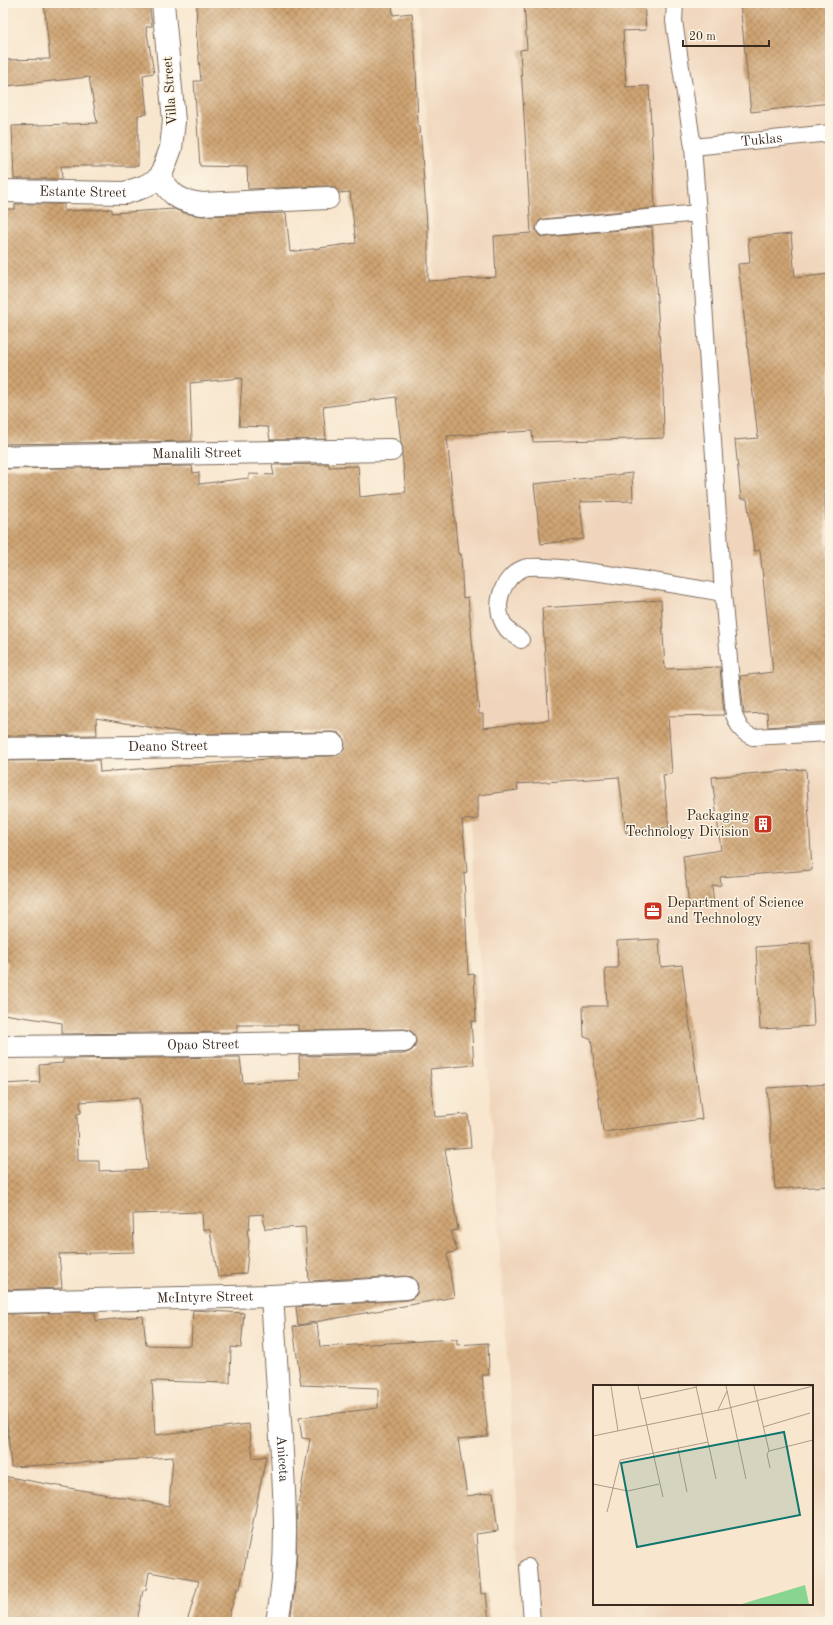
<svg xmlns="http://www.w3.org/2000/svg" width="833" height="1625" font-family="'Old Standard TT',serif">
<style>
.built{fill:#f0d5bc;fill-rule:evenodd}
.building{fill:url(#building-cross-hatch);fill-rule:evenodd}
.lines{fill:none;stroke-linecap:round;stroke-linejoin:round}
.lane-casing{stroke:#7d6c5c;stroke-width:18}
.street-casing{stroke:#7d6c5c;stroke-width:24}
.lane{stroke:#fff;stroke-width:16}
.street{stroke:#fff;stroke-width:22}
.labels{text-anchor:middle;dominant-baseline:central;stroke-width:3;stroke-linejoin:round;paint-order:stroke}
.street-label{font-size:14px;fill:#3b2a1e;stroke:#fcf5e5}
.poi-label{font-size:14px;fill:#3b2a1e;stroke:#fcf5e5;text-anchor:end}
.inset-road{fill:none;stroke:#ac9b88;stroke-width:1}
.view{fill:#0f766e;fill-opacity:0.15;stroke:#0f766e;stroke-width:2}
.inset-edge{fill:none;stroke:#3b2a1e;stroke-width:2}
</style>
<defs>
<pattern id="building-cross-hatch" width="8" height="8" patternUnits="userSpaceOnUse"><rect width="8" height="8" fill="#cfa473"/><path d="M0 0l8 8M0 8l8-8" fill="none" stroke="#a9865e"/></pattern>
</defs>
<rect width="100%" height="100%" fill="#fcf5e5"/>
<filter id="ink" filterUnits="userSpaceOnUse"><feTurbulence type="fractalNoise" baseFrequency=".025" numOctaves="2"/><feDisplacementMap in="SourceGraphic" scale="8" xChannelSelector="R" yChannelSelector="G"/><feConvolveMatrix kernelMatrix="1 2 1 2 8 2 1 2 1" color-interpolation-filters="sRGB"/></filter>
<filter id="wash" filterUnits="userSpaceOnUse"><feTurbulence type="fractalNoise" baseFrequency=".012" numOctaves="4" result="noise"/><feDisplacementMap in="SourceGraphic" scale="16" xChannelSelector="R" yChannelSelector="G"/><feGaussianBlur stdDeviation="0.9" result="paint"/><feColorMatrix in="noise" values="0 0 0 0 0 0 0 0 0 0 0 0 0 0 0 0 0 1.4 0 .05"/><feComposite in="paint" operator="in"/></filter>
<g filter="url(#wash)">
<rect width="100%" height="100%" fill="#f8e6ce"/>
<path class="built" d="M419,3H830V1622H525L445,435ZM594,1386H812V1604H594Z"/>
<g id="blocks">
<path class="building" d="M44,3H149L152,26L146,27L154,73L143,75L147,114L138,115V166H61L62,179H14L12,126L97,123L89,77L7,86V84H3V60L50,59Z
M197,3H392L393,15L412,13L416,67L418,126H420L427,225H428V281L496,277L494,236L531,233L520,50L527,49L524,3H644L646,30L623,31L626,87L649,86L655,208L544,219L539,221L536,229L538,234L541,237H546L652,227L663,389L664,438L533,442L532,431L447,436L458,554H461L463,598L468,597L479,714H483V728L549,720L542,608L661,600L665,669L720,667L724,715L668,716L672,774L663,775L669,827L626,833L619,777L517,784L518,790L478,795V819L462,820L467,872L464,873L468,975L474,974L476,1021H471L474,1065L430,1069L435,1117L468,1114L471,1147L445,1149L458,1230L451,1231L457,1251L447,1254L454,1297L298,1325L296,1307L407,1300L413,1298L417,1294L418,1288L417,1281L412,1277L405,1276L309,1281L305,1227L265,1229L263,1214L250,1215L249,1230H247L249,1242L246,1273L218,1277L210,1230H203L202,1212L133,1214L134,1252L59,1254L62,1288L3,1290V1084L40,1082L39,1065L63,1063V1059L240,1057L243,1083L300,1080L299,1056L404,1054L411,1051L415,1047L416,1041L414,1034L410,1030L404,1029L298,1031V1025H237V1032L62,1034V1023L3,1014V987L7,962H3V761L99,760L100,772L293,757L333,756L340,754L344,750L345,744L343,737L339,733L333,732L190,734L96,718L97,735L3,736V469L192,466L193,473L199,472V484L249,478V474L274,475L272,465L329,464V467L358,466L360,497L406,492L402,454L403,449L401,443L396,397L323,407L326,439L270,440L268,427L239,426L242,378L190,383L192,441L3,444V209H15V204H64V211L112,209V213L174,209L184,213L202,216L286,213L290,252L356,243L350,192L339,193L334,187L327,186L248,189L247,167L200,166L194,81H201L196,29ZM139,1098L148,1169L99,1171V1161H78L77,1114L81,1113L80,1102Z
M740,3H825V7H830V103L751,112Z
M791,234L795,278L830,274V488H825L826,538L830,579V722L768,727L767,713L744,714L740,676L773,672L760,550L754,551L747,499H741L735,440L758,438L738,264L750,263L748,238Z
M632,473L633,501L580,502L584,539L541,544L534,484Z
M806,769L812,870L720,877L721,885L712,886L714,904L689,906L683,856L721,850L712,777Z
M659,939L661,967L682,965L702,1119L603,1132L591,1038L584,1037L583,1006H607L605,968H618L617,941Z
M810,943L814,1026L760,1029L756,947Z
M830,1084V1186L775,1189L767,1088Z
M193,1310L244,1313L241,1348L231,1347L230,1383L152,1381L155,1435L249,1424L253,1458L266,1456L240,1589H237L227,1622H187L199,1581L149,1572L146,1590H143L137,1622H3V1476L169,1506L173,1457L11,1467L3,1380V1314L95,1312L96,1321L143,1316L146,1345L191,1346Z
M317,1323L320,1347L457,1339V1345L488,1343L489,1375H482L488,1436L458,1439L467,1496L493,1492L498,1531L476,1534L481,1594L486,1593L489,1622H290L296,1577L297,1512L310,1439L302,1438L299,1418L378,1408V1388L301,1385L293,1327Z"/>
</g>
</g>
<g filter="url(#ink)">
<use href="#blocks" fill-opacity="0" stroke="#7d6c5c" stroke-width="1"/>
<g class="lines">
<defs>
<g id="lane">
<path d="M675,3L674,21L693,147L698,213"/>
<path id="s1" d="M693,147L830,133"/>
<path d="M723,593L734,715C739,727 741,732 753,737L830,733"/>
<path d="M521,640C517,636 510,633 507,629C491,609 501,577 524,568C534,565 559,568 570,569C621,575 672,584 723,593L698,213L545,228"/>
<path d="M528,1567L532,1622"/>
</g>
<g id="street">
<path d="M160,178C173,196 178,201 202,204L328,198"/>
<path d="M160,178L171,148L174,121L163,3"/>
<path id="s2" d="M3,191L125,193L143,187L160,178"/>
<path id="s3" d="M3,457L391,450"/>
<path id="s4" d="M3,749L333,744"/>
<path id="s5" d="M3,1047L201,1045L404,1041"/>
<path id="s6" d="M272,1296C275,1343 278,1390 281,1438C285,1499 289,1561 277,1622"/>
<path id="s7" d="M3,1302L272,1296L406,1288"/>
</g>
</defs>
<use href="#lane" class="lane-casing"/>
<use href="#street" class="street-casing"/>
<use href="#lane" class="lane"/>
<use href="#street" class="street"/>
</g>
</g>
<defs>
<symbol id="building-square" viewBox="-11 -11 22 22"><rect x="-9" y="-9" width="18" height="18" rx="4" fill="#c8321e" stroke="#fcf5e5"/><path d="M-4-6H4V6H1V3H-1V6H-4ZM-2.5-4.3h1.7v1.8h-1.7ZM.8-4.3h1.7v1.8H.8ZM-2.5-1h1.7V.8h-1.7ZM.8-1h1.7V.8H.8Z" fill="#fff"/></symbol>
<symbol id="office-square" viewBox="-11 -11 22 22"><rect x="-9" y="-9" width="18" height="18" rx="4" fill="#c8321e" stroke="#fcf5e5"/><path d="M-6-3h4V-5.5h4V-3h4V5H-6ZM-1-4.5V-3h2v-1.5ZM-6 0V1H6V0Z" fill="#fff"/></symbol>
</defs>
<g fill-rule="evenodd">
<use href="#building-square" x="752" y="813" width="22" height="22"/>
<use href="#office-square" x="642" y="900" width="22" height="22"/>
</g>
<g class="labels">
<g class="street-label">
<text transform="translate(170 91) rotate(-94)">Villa Street</text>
<text stroke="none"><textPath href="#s1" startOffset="69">Tuklas</textPath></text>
<text stroke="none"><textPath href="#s2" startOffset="80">Estante Street</textPath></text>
<text stroke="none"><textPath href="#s3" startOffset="194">Manalili Street</textPath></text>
<text stroke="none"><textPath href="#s4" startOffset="165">Deano Street</textPath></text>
<text stroke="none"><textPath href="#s5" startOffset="200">Opao Street</textPath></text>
<text stroke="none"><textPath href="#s7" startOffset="202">McIntyre Street</textPath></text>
<text stroke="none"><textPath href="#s6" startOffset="163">Aniceta</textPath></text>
</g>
<g class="poi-label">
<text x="749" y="816">Packaging<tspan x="749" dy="16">Technology Division</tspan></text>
<text x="667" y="903" text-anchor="start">Department of Science<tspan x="667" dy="16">and Technology</tspan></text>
</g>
</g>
<g transform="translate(593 1385)">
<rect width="220" height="220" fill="#f8e6ce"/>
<path d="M212,200L216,219H149Z" fill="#88d592"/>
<path class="inset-road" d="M18,1L25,46M45,1L70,112M103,1L123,94M133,1L153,94M161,1L176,66M48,14L104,2M125,25L134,6M170,42L217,28M0,51L136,23L220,1M85,63L94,107M176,66L220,55M176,66L174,69L177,83M0,99L35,106L66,99M14,127L27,75L115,57"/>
<path class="view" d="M191,47L207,130L44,162L28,78Z"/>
<rect width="220" height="220" class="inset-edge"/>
</g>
<rect width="833" height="1625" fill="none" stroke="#fcf5e5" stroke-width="16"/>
<path d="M683 40v6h86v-6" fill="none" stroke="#3b2a1e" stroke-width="2"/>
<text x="689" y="40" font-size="12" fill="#3b2a1e" stroke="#fcf5e5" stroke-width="3" paint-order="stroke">20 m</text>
</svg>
